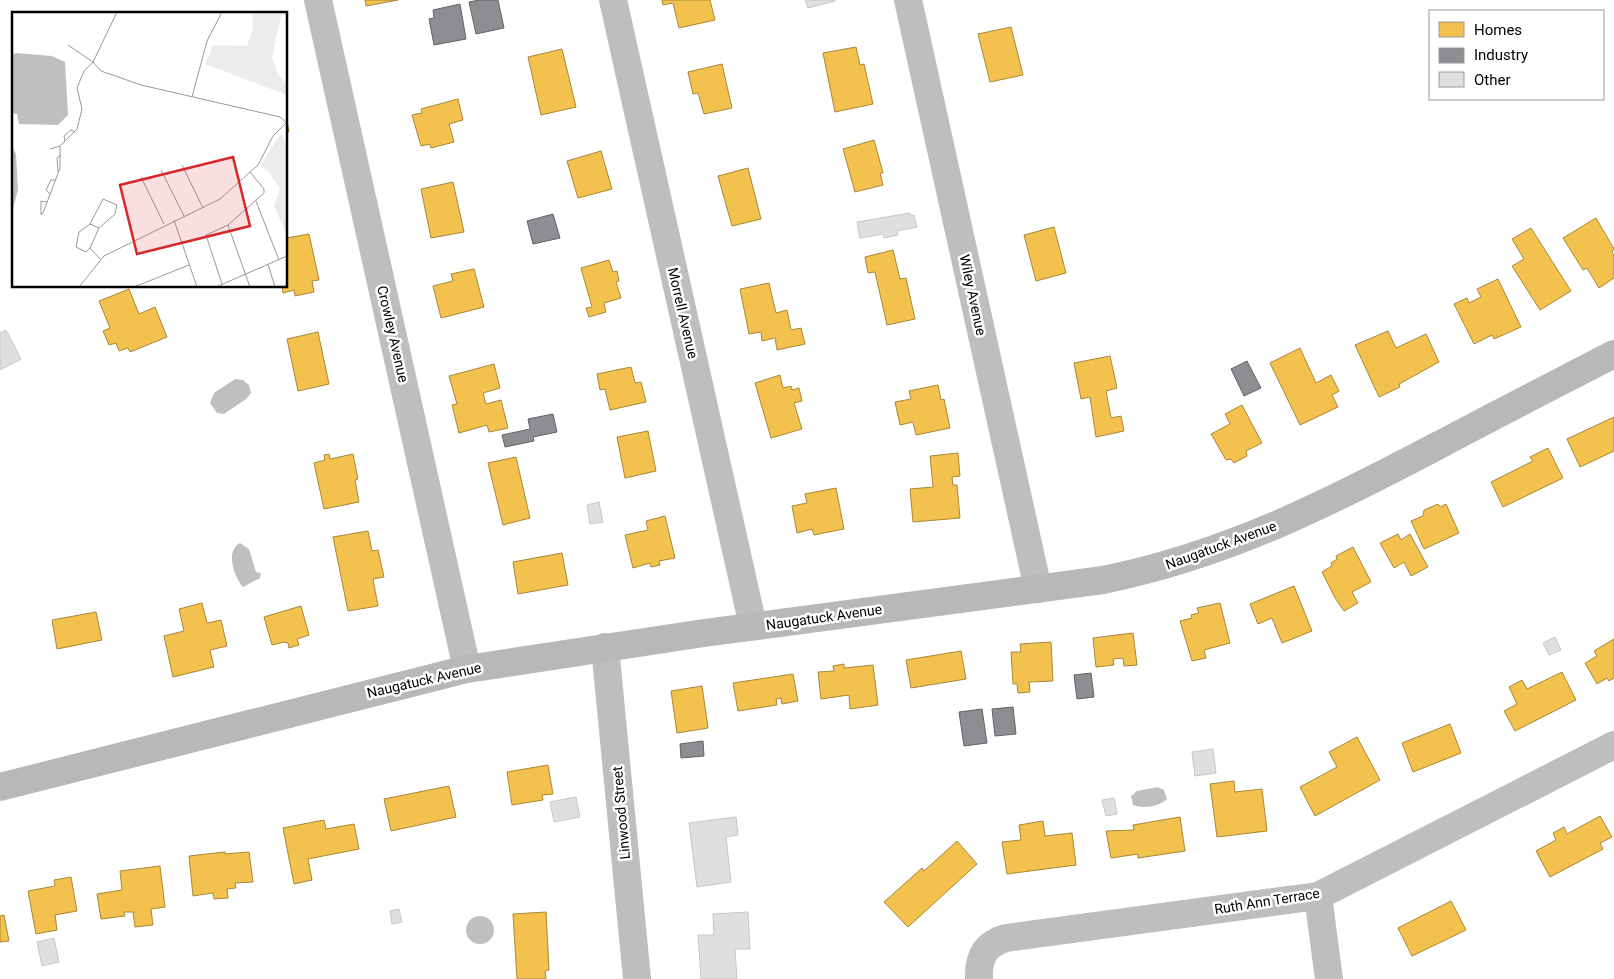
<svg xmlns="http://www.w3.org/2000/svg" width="1614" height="979" font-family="Roboto,sans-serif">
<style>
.water{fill:#bfbfbf}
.homes{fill:#f2c14e;stroke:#a98737}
.industry{fill:#8d8d92;stroke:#636366}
.building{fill:#dfdfdf;stroke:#c7c7c7}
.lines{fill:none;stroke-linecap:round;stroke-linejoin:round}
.minor{stroke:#bebebe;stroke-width:28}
.secondary{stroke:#b8b8b8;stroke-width:28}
.labels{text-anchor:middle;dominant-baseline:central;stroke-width:5;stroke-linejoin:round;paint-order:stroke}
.street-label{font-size:14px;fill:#000;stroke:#fff}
.inset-road{fill:none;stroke:#999;stroke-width:1}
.view{fill:#d62828;fill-opacity:0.15;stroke:#d62828;stroke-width:2.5}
.inset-edge{fill:none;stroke:#000;stroke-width:2.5}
</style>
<rect width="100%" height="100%" fill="#fff"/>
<path class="water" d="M235,379L243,380L249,385L251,393L246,399L224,414L217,413L210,403L214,393Z
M240,543L249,549L256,572L261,573L260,578L243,587C234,577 225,551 240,543Z
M1158,787L1164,790L1167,799C1159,807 1143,809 1133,805L1131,796L1137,791Z
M466 930a14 14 0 1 1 28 0a14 14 0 1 1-28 0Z"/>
<path class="homes" d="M365,0H398L366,6Z
M662,0H710L715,20L679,28L673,3L663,5Z
M1011,27L1023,75L990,82L978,34Z
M856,47L860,65L864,64L873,104L835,112L823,53Z
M562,49L576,107L541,115L528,57Z
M722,64L732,108L704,114L698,93L693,94L688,72Z
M458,99L463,120L449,124L454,142L431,148L430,144L421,146L412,115L422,113L421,109Z
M286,116L289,132H286Z
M874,140L883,173H880L883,185L855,192L843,149Z
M601,151L612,189L578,198L567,161Z
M748,168L761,219L732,226L718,176Z
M453,182L464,232L431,238L421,189Z
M1596,218L1614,249L1612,252L1614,256V278L1599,288L1587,268L1583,270L1563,238Z
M1054,227L1066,273L1036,281L1024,235Z
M1531,228L1571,291L1540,310L1512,266L1524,259L1512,239Z
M309,234L319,280L312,281L314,292L295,296L294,290L283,293L282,286H286V238Z
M893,250L900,279L906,278L915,319L887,325L875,272L868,273L865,257Z
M609,260L613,272L617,271L619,281L616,282L621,298L604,303L606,312L589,317L586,308L592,307L581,268Z
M474,269L484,307L441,318L433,286L453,281L451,274Z
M1498,279L1521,327L1494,339L1492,335L1474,344L1454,304L1467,298L1469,303L1481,297L1477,289Z
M769,283L776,313L787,310L791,330L801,328L805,344L777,350L775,338L762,341L761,332L749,334L740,289Z
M129,289L139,314L155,307L167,337L130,352L128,348L119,351L116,343L109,345L103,331L110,328L99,301Z
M1388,331L1396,348L1426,334L1439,362L1399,384L1400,387L1379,397L1355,345Z
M318,332L329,384L298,391L287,339Z
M1300,348L1316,383L1331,375L1339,391L1332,395L1338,407L1300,425L1270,363Z
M1110,356L1117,388L1106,391L1111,418L1121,416L1124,431L1096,437L1090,397L1081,399L1074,363Z
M494,364L500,388L483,393L486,404L501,400L508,428L489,432L487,425L459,433L452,405L457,404L449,376Z
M631,367L635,383L641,382L646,402L610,410L605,389L600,390L597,374Z
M780,375L783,388L791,386L792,390L799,388L802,401L794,403L802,429L771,438L755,383Z
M938,385L941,400L944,399L950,428L916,435L913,422L900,425L895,402L911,399L909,391Z
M1242,405L1262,443L1246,451L1247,456L1234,463L1231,459L1226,460L1211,434L1230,424L1225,414Z
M1614,417V451L1580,467L1567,439Z
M648,431L656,471L625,478L617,437Z
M1548,448L1563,478L1503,507L1491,482L1533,461L1530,457Z
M958,453L960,476L952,477L953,485H957L960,518L913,522L910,489L933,487L930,456Z
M329,454L330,459L353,454L358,479L355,480L359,502L324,509L314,463L325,460L324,455Z
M516,457L530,518L503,525L488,463Z
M836,488L844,529L814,535L812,529L797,533L792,506L807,503L805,494Z
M1438,504L1440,507L1446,504L1459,533L1424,549L1411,521L1423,516L1424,510Z
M665,516L675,558L659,561L660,565L651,567L650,563L633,568L625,535L648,530L646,521Z
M368,531L372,551L378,550L384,577L373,579L378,606L348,611L333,537Z
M1398,534L1401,540L1410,534L1428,567L1411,576L1404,562L1394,568L1380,543Z
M1353,547L1371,582L1352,592L1358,603L1344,611L1335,598L1322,572L1332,566L1331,563L1337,559L1336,556Z
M562,553L568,585L518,594L513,562Z
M1294,586L1312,631L1282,643L1272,618L1258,624L1250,604Z
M202,603L207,623L221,620L227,646L210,650L214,667L173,677L164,636L184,631L179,609Z
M1220,603L1230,643L1204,650L1206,658L1192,661L1180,621L1192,618L1191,615L1199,613L1197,608Z
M301,606L309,635L297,639L299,645L289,648L288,643L284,642L272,645L264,617Z
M96,612L102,640L57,649L52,620Z
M1133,633L1137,665L1124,666L1123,658L1113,659L1114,665L1096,667L1093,638Z
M1614,639V678L1609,681L1607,678L1597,684L1585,663L1597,656L1594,651Z
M1051,642L1053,681L1029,682L1030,692L1018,693L1017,684H1013L1011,652H1021L1020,644Z
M961,651L966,679L911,688L906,660Z
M844,664V668L873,665L878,705L850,709L849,695L821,699L818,672L834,671L833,666Z
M1562,672L1576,700L1515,731L1504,711L1517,704L1509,687L1522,680L1527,689Z
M793,674L798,701L782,704L781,698L776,699L777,705L738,711L733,683Z
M702,686L708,728L677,733L671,691Z
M1450,724L1461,753L1413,772L1402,743Z
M1357,737L1380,780L1315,816L1300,787L1337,767L1329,752Z
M548,765L553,794L542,795L543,800L512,805L507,772Z
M1234,781L1235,792L1262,789L1267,831L1217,837L1210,784Z
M449,786L456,817L391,831L384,799Z
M1600,816L1612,837L1600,843L1603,849L1550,877L1536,851L1556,840L1553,833L1564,827L1567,834Z
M1180,817L1185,851L1138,858V854L1111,858L1106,831L1134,830L1133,825Z
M324,820L326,829L354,824L359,849L308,859L312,880L294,884L283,828Z
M1043,821L1045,836L1072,833L1076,865L1007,874L1002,842L1021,840L1019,825Z
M957,841L977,864L908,927L884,902L922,868L924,871Z
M225,852V854L249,852L253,882L235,883L236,888L227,889L228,898L214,899L213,893L193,896L189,856Z
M160,866L165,907L151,909L153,925L135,927L133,912H124L125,916L101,919L97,894L122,890L120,871Z
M71,877L77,911L55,915L57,930L36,934L28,891L55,886L54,880Z
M1451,901L1466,930L1412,956L1398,928Z
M546,912L549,970L545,971L546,979H517L513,914Z
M4,915L9,941L0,942V916Z"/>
<path class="industry" d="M479,0H498L504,28L476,34L469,2Z
M460,4L466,39L434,45L429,19L434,18L433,10Z
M553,214L560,238L533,244L527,221Z
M1247,361L1261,388L1244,396L1231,369Z
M553,414L557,432L533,437L534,441L505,447L502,435L530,429L528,419Z
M1091,673L1094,697L1077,699L1074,675Z
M1013,707L1016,734L995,736L992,709Z
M982,709L987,743L964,746L959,712Z
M703,741L704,756L681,758L680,744Z"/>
<path class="building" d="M805,0H835V1L808,8Z
M910,213L911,216L914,215L917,227L897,231L898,235L884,238L883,234L860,238L857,222Z
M6,330L21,359L0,370V333Z
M599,502L603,522L590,524L587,505Z
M1555,637L1561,650L1549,655L1543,643Z
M1213,749L1216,773L1195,776L1192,752Z
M576,797L580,817L554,822L550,802Z
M1114,798L1117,814L1106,816L1102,800Z
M736,817L738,835L726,837L731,882L697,887L689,823Z
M399,909L402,922L392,924L390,911Z
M748,912L750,949H735L737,979H701L698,935H714L713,914Z
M54,938L59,962L42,966L37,942Z"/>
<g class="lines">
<path class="minor" d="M318,0L467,669
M613,0L753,626
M908,0L1038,589
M605,647L637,979
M1318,896L1329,979
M979,979C978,958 985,944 1006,938L1318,896L1614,745"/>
<path class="secondary" d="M0,787L467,669L704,633L1103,580C1227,555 1329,503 1439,445C1497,414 1556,384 1614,354"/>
</g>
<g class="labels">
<g class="street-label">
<text transform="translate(973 295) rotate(78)">Wiley Avenue</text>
<text transform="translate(683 313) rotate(77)">Morrell Avenue</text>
<text transform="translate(393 334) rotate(77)">Crowley Avenue</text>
<text transform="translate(1221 545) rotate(-20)">Naugatuck Avenue</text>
<text transform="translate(824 617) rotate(-8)">Naugatuck Avenue</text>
<text transform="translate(424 680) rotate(-13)">Naugatuck Avenue</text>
<text transform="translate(621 813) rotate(-95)">Linwood Street</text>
<text transform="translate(1267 901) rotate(-9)">Ruth Ann Terrace</text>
</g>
</g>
<g transform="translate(12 12)">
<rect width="275" height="275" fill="#fff"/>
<path d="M240,0H270L260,46L266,62L275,72V83L193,52L201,33L235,34L241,16ZM269,121L275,133V223L262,194L268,177L257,160L248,154Z" fill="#ececec"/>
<path d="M4,41L40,44L53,50L56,103L46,113L7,112L5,102L0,101V43ZM0,134L4,142L6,178L0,200Z" fill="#bfbfbf"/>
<path class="inset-road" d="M56,33L81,50M81,50L89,59L129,73L268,105L275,111M81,50L105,0M180,85L195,29L210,0M53,129L52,124L59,118L63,120M38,137L48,134L65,117L70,97L65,76L72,59L81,50M170,153L191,196M149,158L172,204M46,160L45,146L49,143M129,165L152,212M38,182L34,178L39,168H43M244,189L267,248M35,190L29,189V203L31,201L48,156V134M162,208L185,275M78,212L91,187L105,193L103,202L87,216L78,236L88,247M216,213L238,275M78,236L74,240L64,235L67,220L78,212L87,216M256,252L263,275M210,272L194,223L216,213L252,181V177L238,160M67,275L92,244L208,187L246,153L261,124L275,110M122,275L177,253M204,275L275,244"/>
<path class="view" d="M221,145L238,214L125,242L108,173Z"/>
<rect width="275" height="275" class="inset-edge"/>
</g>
<rect x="1429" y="10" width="175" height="90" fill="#ffffff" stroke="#999999"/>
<rect x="1439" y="22" width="25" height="15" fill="#f2c14e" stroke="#999999"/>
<text x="1474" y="35" font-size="15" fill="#000000">Homes</text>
<rect x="1439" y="48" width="25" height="15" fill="#8d8d92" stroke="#999999"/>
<text x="1474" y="60" font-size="15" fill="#000000">Industry</text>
<rect x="1439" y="72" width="25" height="15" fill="#dfdfdf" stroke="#999999"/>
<text x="1474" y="85" font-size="15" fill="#000000">Other</text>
</svg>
